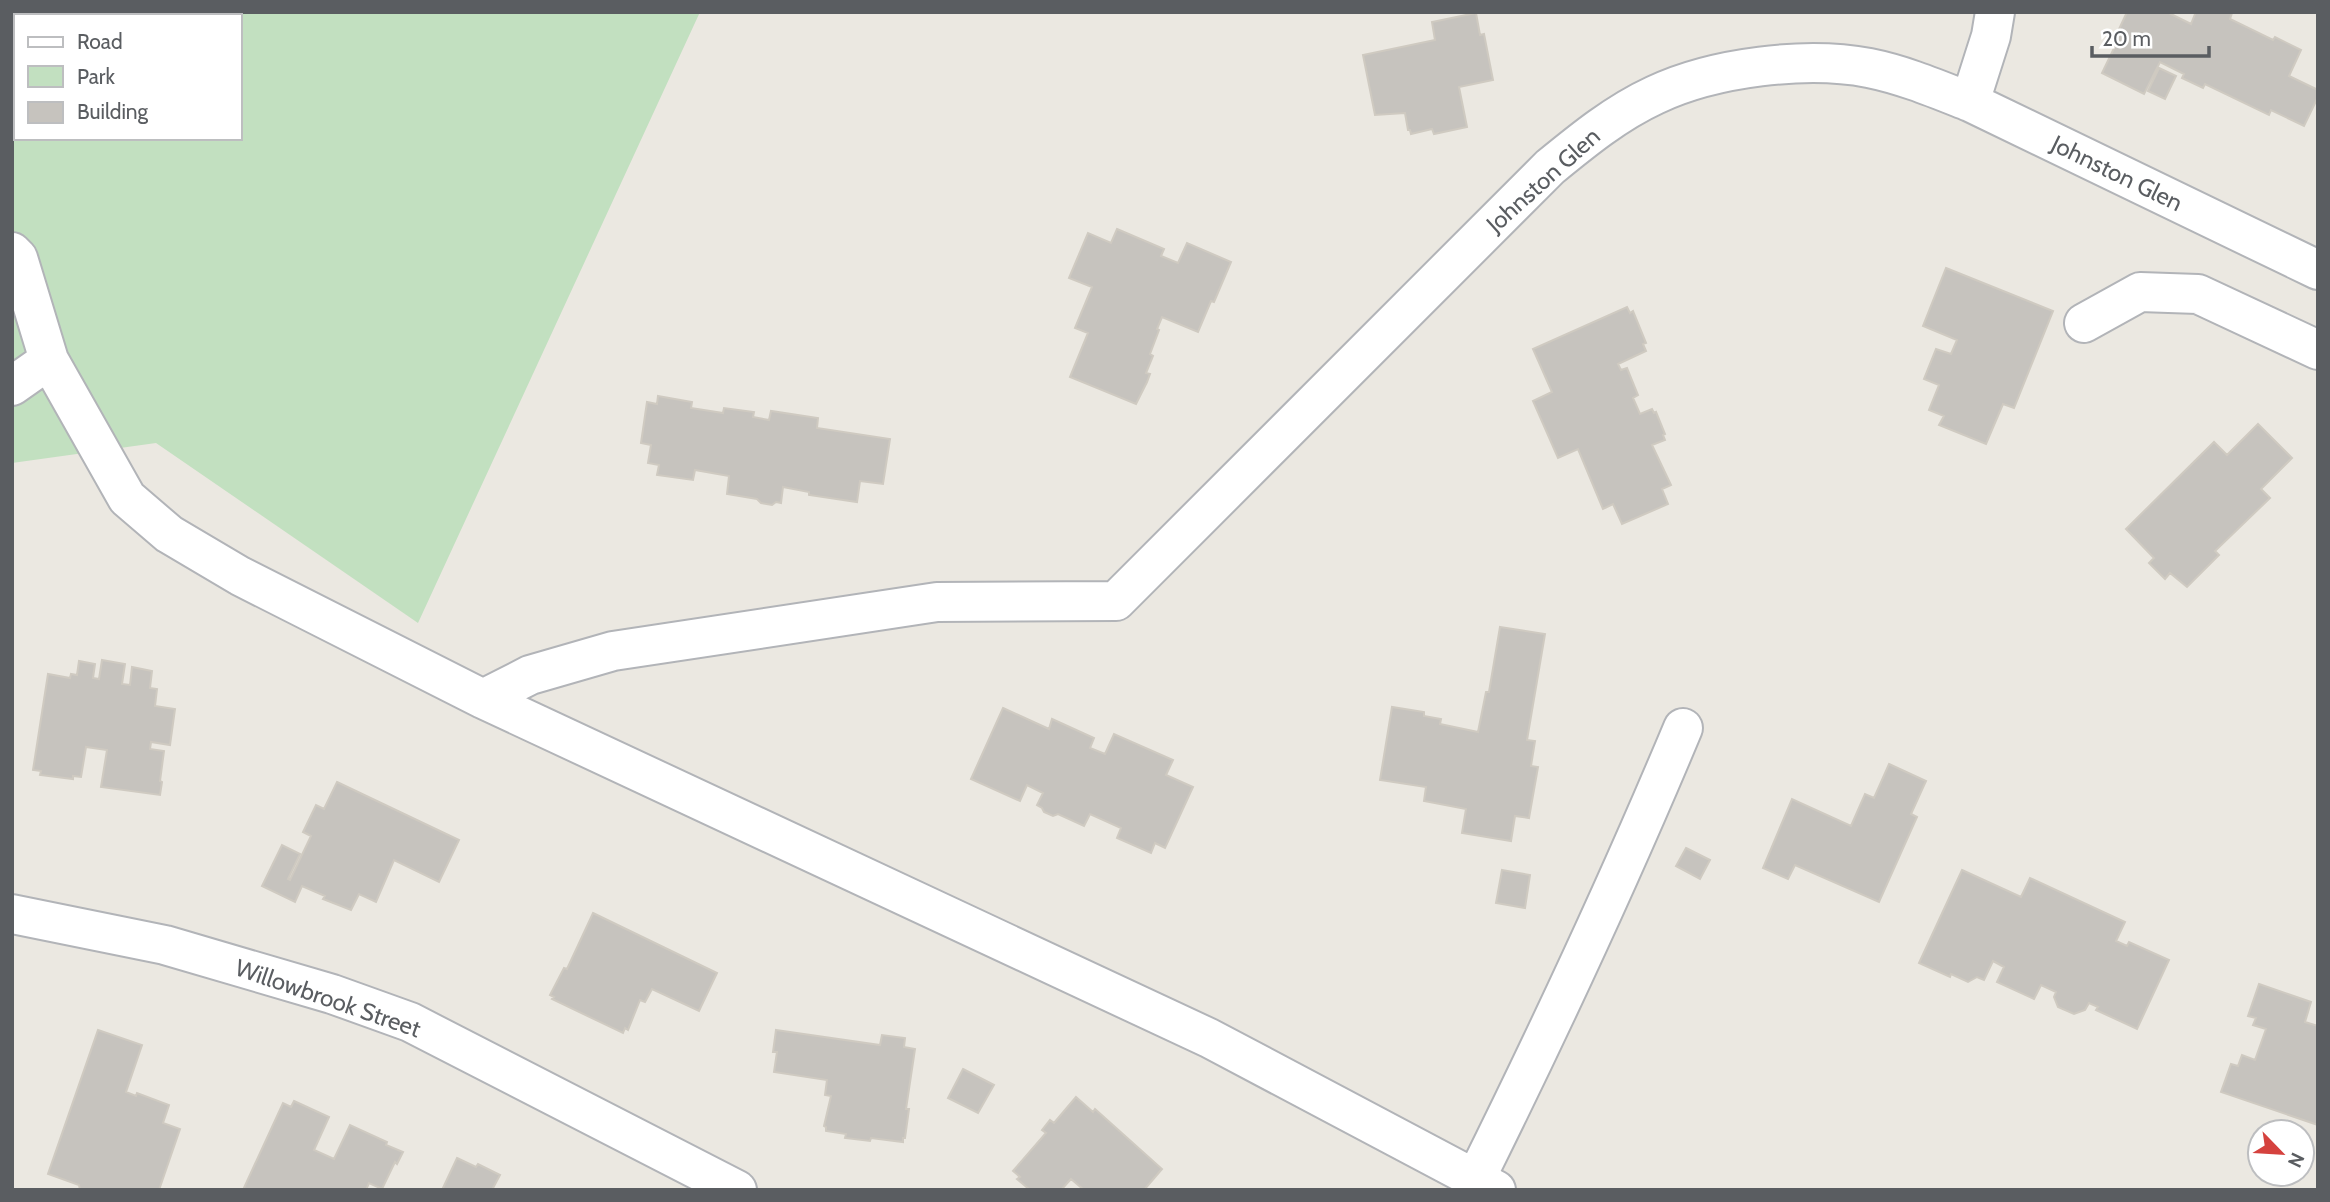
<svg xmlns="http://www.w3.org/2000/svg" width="2330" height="1202" font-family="Cabin,sans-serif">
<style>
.green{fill:#c2e0c0;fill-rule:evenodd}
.building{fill:#c6c3be;stroke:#cfcac1;stroke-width:2}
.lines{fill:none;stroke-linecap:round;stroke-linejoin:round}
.minor-casing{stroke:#b2b4b8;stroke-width:42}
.minor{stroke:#fff;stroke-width:38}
.labels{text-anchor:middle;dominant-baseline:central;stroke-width:6;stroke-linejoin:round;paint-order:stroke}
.street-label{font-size:24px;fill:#5a5d61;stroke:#fff}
</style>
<rect width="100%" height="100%" fill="#ebe8e1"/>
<path class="green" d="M12,12H700L418,623L156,443L12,463ZM16,16H240V138H16Z"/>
<path class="building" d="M2127,12H2167L2191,24L2195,14L2194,12H2230L2232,13L2230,19L2273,40L2275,37L2301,50L2289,76L2318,90V97L2304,126L2271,110L2269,115L2205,84L2203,88L2182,78L2184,74L2160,62L2144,94L2102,73L2117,42L2114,40Z
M1476,13L1480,35L1484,34L1493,80L1459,87L1467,127L1434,134L1432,129L1411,134L1410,130H1408L1405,113L1375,115L1363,55L1435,40L1432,22Z
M2159,68L2176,76L2165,99L2148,91Z
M1117,229L1164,249L1161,256L1178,263L1187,243L1231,262L1214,302L1211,301L1198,332L1162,317L1157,329L1159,330L1150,354L1153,356L1146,373L1150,374L1147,382L1136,404L1070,377L1088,333L1075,328L1092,287L1069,278L1088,233L1111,243Z
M1946,268L2053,311L2014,408L2003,404L1986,444L1939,425L1944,416L1929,410L1939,385L1924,379L1936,349L1951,354L1957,340L1923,326Z
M1627,307L1630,313L1633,311L1646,343L1643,344L1646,351L1618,364L1621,370L1627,368L1638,395L1633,398L1640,414L1652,409L1654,413L1656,412L1665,434L1663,435L1665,440L1652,445L1671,485L1662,489L1668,504L1622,524L1613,504L1603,509L1578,449L1558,458L1533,401L1552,392L1533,349Z
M658,396L692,402L691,408L723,413L724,408L754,412L753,417L769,420L771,411L818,418L817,428L890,439L883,484L860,481L857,502L809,495V492L783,487L781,503L776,502L772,505L761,503L757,499L727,494L729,476L695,470L693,480L657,475L659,465L648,463L651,445L641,443L647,402L657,404Z
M2258,424L2292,458L2261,489L2270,498L2215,551L2219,555L2187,587L2170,573L2165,579L2149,563L2154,558L2126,529L2214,442L2227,455Z
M1500,627L1545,634L1527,740L1535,741L1531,766L1538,767L1529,818L1515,816L1511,841L1462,833L1466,809L1424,801L1426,787L1380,780L1392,707L1424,712V716L1441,719L1440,724L1478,732L1486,692H1489Z
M102,660L125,664L122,684L130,685L132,667L152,671L150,688L157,689L155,706L175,709L170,745L151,742L150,749L164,751L160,781L162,782L160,795L101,787L107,750L86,747L81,777L73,776V779L40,775L41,771L33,770L48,674L70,678L71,674L77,675L79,661L95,664L93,678L99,679Z
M1003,708L1049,729L1052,719L1094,738L1090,748L1105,754L1114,734L1173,760L1166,775L1193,787L1165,848L1155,843L1151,853L1117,838L1121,828L1090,814L1084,826L1058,814L1053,816L1044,812L1042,808L1037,805L1043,793L1027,785L1020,801L971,779Z
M1889,764L1926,781L1911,814L1917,817L1879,902L1795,865L1788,879L1763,868L1792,799L1851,826L1865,794L1874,798Z
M337,782L459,840L439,882L394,860L376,902L359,894L351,910L323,899L325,896L302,886L295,902L262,886L282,845L300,854L288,879L290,880L311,836L303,832L316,805L324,809Z
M1686,848L1710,860L1700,879L1676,866Z
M1502,870L1530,875L1525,908L1496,903Z
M1962,870L2021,897L2030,878L2125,922L2116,941L2127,946L2129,942L2169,960L2137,1029L2096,1010L2098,1007L2089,1003L2085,1010L2074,1014L2058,1007L2054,997L2056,992L2041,985L2034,999L1997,982L2004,967L1993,961L1984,980L1977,977L1968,982L1951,974L1950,977L1919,963Z
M593,913L717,973L699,1011L652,989L645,1002L640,1000L628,1030L625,1028L623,1033L552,999L554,997L550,995L564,968L567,969Z
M2259,984L2311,1002L2305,1022L2318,1026V1125L2221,1092L2231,1064L2238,1066L2242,1055L2255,1060L2266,1029L2253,1025L2256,1018L2248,1016Z
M98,1030L142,1045L126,1092L136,1096L137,1093L169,1105L163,1123L180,1129L159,1190H80L79,1185L48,1174Z
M776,1030L880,1045L882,1035L905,1038L904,1047L915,1049L906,1109H909L905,1138H903V1142L871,1138L870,1141L845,1138L846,1134L826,1131V1127L824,1126L831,1096L825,1095L827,1080L774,1072L777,1052H773Z
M963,1069L994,1085L978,1113L948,1098Z
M1076,1097L1093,1112L1095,1109L1162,1169L1144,1190H1084L1071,1179L1061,1190H1030L1017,1179L1020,1177L1013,1171L1046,1133L1042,1130L1050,1120L1054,1123Z
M294,1101L329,1117L314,1150L334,1159L350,1125L387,1142L386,1145L403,1152L397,1164L395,1162L382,1189L369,1183L366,1190H243L283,1103L291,1107Z
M457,1158L476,1167L478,1164L500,1175L492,1190H442Z"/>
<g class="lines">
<defs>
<path id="minor" d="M1970,102L1991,36L1995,12
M12,252L18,258L49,360
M2084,323L2140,292L2198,294L2318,350
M12,386L49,360L127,498L169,534L240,576L483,699L1209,1038L1496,1190
M483,699L530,675L613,651L937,602L1116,601L1550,167C1583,140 1616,113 1655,95C1714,67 1806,56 1869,68C1904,75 1937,89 1970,102L2318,270
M12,914L165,945L332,994L410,1022L737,1190
M1475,1180C1549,1031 1619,881 1683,728"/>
</defs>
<use href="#minor" class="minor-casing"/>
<use href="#minor" class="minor"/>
</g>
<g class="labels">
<g class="street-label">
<text transform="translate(2117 173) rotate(26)">Johnston Glen</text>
<text transform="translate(1543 180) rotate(-42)">Johnston Glen</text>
<text transform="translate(328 998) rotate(19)">Willowbrook Street</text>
</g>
</g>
<rect width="2330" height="1202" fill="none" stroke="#5a5d61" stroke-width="28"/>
<rect x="14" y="14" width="228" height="126" fill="#ffffff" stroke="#bdbec0" stroke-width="2"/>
<rect x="28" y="37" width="35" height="10" fill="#ffffff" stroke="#bdbec0" stroke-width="2"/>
<text x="77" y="49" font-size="21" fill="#5a5d61">Road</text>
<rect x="28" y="66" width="35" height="21" fill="#c2e0c0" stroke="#bdbec0" stroke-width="2"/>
<text x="77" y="84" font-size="21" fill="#5a5d61">Park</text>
<rect x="28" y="102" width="35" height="21" fill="#c6c3be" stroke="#bdbec0" stroke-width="2"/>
<text x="77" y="119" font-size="21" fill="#5a5d61">Building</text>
<g transform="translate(2281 1153) rotate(115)"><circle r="33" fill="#ffffff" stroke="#bdbec0" stroke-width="2"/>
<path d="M0-5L12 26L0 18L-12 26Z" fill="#d5423e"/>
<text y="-10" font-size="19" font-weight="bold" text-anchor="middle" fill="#5a5d61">N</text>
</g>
<path d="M2092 46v10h117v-10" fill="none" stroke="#5a5d61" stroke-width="3.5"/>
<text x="2102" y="46" font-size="21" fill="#5a5d61" stroke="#ffffff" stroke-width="5" paint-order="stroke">20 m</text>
</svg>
